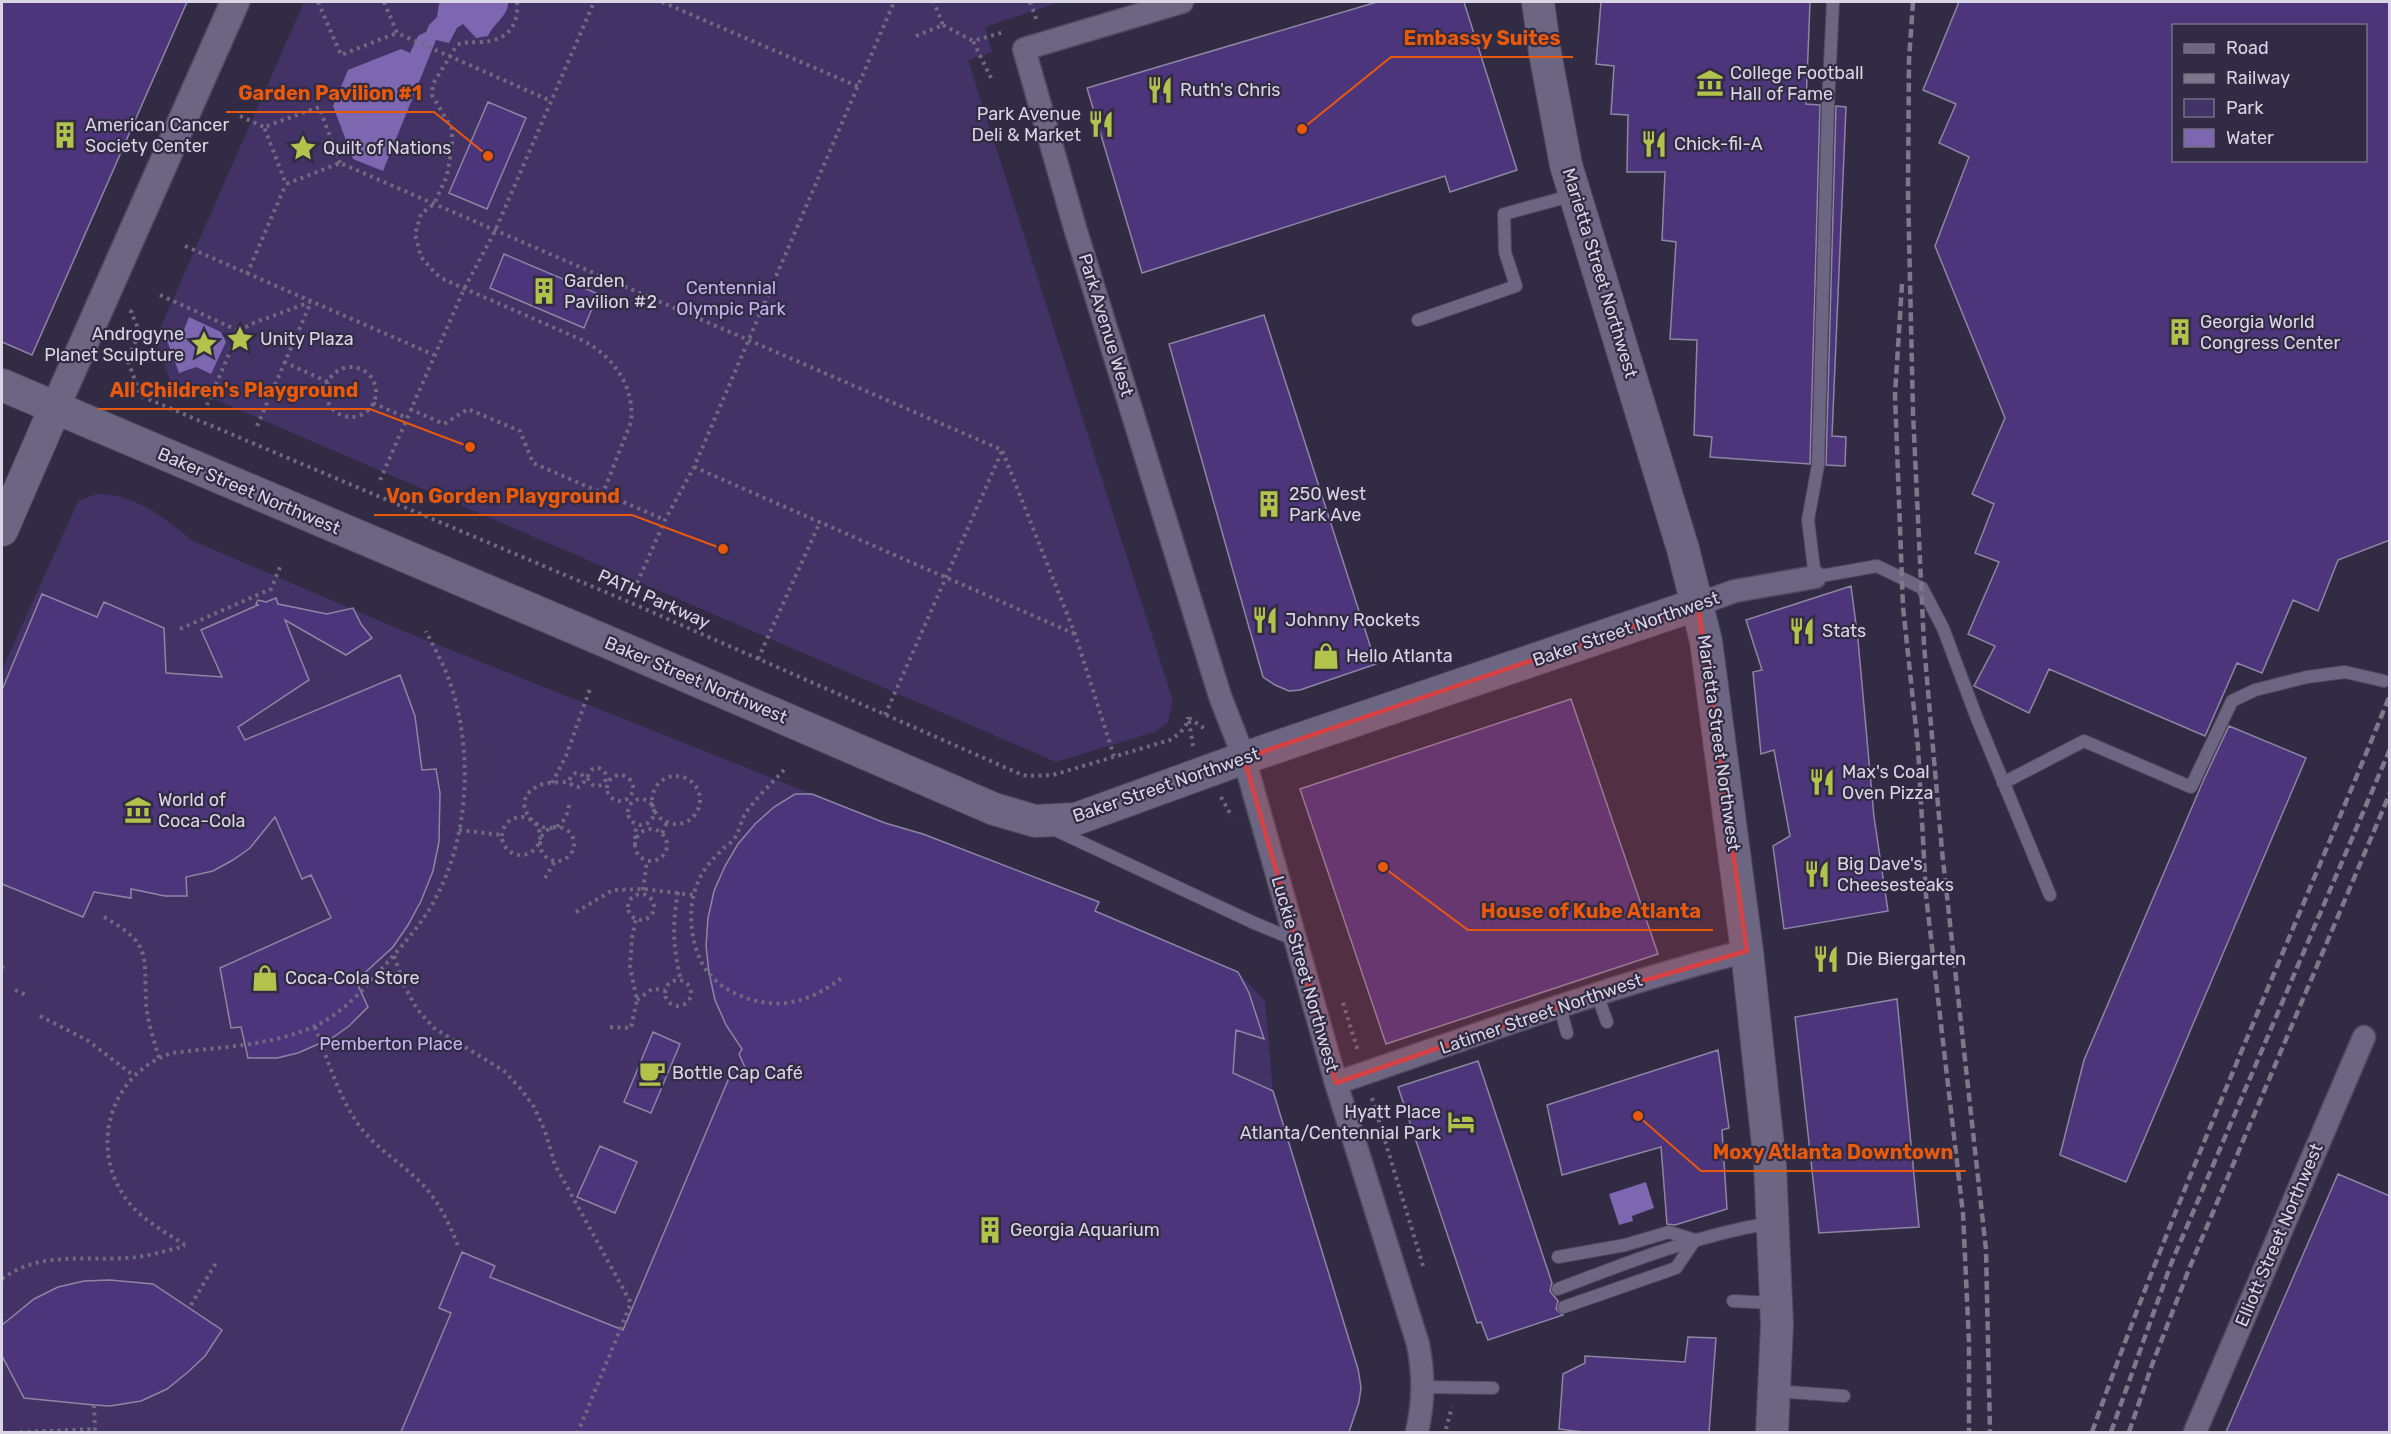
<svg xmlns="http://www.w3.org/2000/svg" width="2391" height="1434" font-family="Rubik,sans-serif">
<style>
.green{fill:#433265}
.water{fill:#7d67b1}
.building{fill:#4d357b;stroke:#8d86a3;stroke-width:1.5;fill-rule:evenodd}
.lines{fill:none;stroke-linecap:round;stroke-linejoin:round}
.service-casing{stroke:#4f495e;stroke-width:14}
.minor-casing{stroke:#4f495e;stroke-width:25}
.tertiary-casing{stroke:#4f495e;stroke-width:31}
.secondary-casing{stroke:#4f495e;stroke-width:34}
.path{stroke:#706a7f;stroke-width:4;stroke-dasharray:3 4.5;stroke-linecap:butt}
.service{stroke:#6d6682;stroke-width:12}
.minor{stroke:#6d6682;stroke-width:22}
.tertiary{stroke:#6d6682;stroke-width:28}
.secondary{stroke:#6d6682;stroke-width:32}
.rail{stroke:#7e788d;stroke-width:4.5;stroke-dasharray:9 4.5;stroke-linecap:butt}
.marked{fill:#d64244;fill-opacity:0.2;stroke:#d64244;stroke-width:4.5;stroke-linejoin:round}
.labels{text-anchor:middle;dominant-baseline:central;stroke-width:4.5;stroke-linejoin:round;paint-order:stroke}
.poi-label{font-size:18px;fill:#d9d5e5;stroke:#322b44;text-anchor:start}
.street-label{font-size:18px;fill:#d9d5e5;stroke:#322b44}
.park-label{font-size:18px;fill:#c4b4f1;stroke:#322b44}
.leader{fill:none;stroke:#e8590c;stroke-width:2}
.callout-dot{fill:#e8590c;stroke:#322b44;stroke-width:2}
.callout-label{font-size:20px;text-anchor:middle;font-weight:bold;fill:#e8590c;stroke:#322b44;stroke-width:4.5;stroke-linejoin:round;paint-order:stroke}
</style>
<rect width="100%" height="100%" fill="#322b44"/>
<path class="green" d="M304,2H1060L985,27L992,52L968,60L1173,701L1168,722L1155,732L1056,762L170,380L155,340Z
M97,494C133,493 165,518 191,540L396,628L885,823L923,834L1099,902L1096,912L1238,972L1265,1001L1273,1091L1358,1369C1362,1393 1358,1411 1349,1432H2V670L78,501Z"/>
<path class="water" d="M441,2H508C509,15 494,23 488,36L476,38L463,24L457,28L449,43L436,40L383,171L353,159L333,106L348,70L401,49L410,53L418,36L426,32L429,25L437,17L439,4Z
M189,317L221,332L226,342L211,374L196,367L179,373L166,338L183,332Z
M1646,1182L1654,1208L1632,1216L1633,1221L1619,1225L1609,1194Z"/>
<path class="building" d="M2,2H187L32,355L2,342Z
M1377,2H1464L1517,170L1450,192L1445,176L1142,273L1087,88Z
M1601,2H1810L1806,104L1820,105L1810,464L1710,457L1712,437L1694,435L1697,340L1670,339L1676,242L1662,240L1665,172H1627L1628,115L1611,114L1614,66L1596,64Z
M1959,2H2390V540L2338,560L2318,611L2293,600L2262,673L2237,663L2205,736L2049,669L2029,713L1974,686L1995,646L1968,634L1999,562L1975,553L1994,504L1972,494L2005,418L1935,246L1969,157L1939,143L1956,104L1923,90ZM2174,26H2366V160H2174Z
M488,102L526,118L487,209L449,193Z
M1836,106L1846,107L1832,436L1846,437L1845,466L1826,465Z
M504,254L598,294L584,328L490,288Z
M1264,315L1376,664L1300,690L1289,691L1275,685L1263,677L1169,344Z
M1851,586L1858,640L1874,817L1888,911L1784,929L1773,846L1790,836L1774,750L1761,754L1753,672L1762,670L1746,620Z
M42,594L97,617L104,602L164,628L166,673L222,677L201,630L258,605L256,604L258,600L266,602L276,598L278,604L327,614L353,608L361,624L372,638L346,655L285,620L309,680L238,727L245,740L400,675L415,716L422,770L436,769L440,793L439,842L433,871L421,901L408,925L393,947L356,981L368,1007L349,1026L332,1038L298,1053L277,1058H248L241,1027L231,1028L220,968L331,918L311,875L302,879L275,817L250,848L233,860L213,871L186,877L187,896H165L131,889V898L94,892L83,917L2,884V690Z
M1571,699L1658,954L1386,1044L1300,789Z
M2229,726L2306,758L2126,1182L2060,1155L2084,1060L2204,779Z
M795,794H812L885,823L923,834L1099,902L1095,911L1238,972L1249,993L1264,1039L1236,1030L1233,1073L1273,1091L1358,1369L1361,1387L1359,1402L1349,1432H401L451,1313L439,1308L462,1252L495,1266L490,1277L623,1330L734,1066L747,1072L739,1054L742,1049L726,1025L715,1000L709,973L706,946L708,918L714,891L725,866L738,844L755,824L774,807Z
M1897,999L1919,1227L1819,1233L1795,1017Z
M653,1032L680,1044L651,1113L624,1102Z
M1718,1050L1729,1128L1722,1130L1727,1209L1675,1225L1667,1224L1661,1147L1562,1175L1547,1105Z
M1478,1061L1552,1283L1550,1291L1558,1301L1556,1309L1563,1315L1488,1340L1481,1322L1477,1323L1398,1087Z
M600,1146L637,1162L615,1213L577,1197Z
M2338,1174L2390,1196V1432H2226Z
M110,1280L153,1284L222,1330L205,1356L188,1372L167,1389L141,1401L110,1406L94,1405L24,1398L2,1356V1325L34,1299L58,1287L84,1281Z
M1688,1337L1716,1338L1709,1432H1583L1559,1429L1563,1374L1585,1363V1356L1685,1362Z"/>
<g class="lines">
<defs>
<path id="service" d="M1833,2L1828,105L1818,465L1808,520L1815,577L1877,566L1922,588L1943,628L1976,716L2050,895
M1418,320L1516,286L1505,252L1504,214L1574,195
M2003,783L2084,741L2191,787L2232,701L2255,690L2307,677L2345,672L2384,681
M1051,828L1252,922L1295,940
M1597,994L1607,1022
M1560,1007L1567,1033
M1558,1257L1625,1245L1669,1232L1695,1240
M1558,1289C1628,1262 1697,1235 1771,1223
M1733,1301L1775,1303
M1564,1307L1676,1268L1695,1240
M1423,1387L1493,1388
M1774,1391L1844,1396"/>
<path id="minor" d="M1182,2L1024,49L1075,228L1220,696L1244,758L1336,1083L1418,1344C1424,1375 1424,1401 1417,1432
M1698,604L1735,591L1815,577
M1336,1083C1472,1037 1607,986 1747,951
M2195,1432L2364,1037"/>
<path id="tertiary" d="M55,408L235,2"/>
<path id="secondary" d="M1538,2L1545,53L1566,165L1683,549L1706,641L1747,951L1770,1164L1777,1325L1772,1432
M2,385L610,643L994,809L1035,821L1076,819L1244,758L1698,604
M2,530L55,408"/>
</defs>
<use href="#service" class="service-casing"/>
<use href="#minor" class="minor-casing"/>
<use href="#tertiary" class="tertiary-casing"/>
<use href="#secondary" class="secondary-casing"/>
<path class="path" d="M318,2L341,55L397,33
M384,2L397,33L551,101
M517,2C519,27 506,41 481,42C472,43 465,41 457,45L433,84L432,95L452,129V146L447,176L434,204L421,214L415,234L421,257L436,274L445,280L582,340C613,356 635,386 631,422L603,493
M662,2L859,87
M1030,2L1037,21
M943,25L973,41
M916,36L943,25L934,2
M991,78L973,41L1004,32
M240,116L264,127
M340,163L319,107L264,127L286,184L340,163L1002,450L1075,634L1114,756
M185,246L434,355
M247,274L286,184
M160,295L239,331L207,405
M132,310L131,312L142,337L137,339L127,359L141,396L629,602L1018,773L1027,776L1053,775L1170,740C1178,735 1188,727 1188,717
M239,331L251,324L310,302
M284,362L328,382
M326 392a25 25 0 1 1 50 0a25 25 0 1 1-50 0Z
M373,403L407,418
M410,409L444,424L468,409L520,431L533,463L665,520
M257,426L311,302
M694,467L1075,634
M380,480L464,289L495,231L594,2
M634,590L665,520L694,467L894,2
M180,629L271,589L280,567
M758,659L820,522
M885,715L1002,451
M1189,718L1205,729
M1189,721L1193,746
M588 777a9 9 0 1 1 18 0a9 9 0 1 1-18 0Z
M784,770C772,783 758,796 747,811C741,819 740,831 734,839C730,844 724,847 720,852C708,863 698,877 694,894C687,919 693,957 711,976C728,995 761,1006 786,1003C809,1000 826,990 844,976
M570 780a7 7 0 1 1 14 0a7 7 0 1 1-14 0Z
M607 788a13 13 0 1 1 26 0a13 13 0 1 1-26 0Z
M652 800a24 24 0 1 1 48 0a24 24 0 1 1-48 0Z
M552,783L566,756L590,689
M1221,797L1232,817
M628 812a13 13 0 1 1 26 0a13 13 0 1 1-26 0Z
M569,805C561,858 497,806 538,786C546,781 561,783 571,782
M502 836a19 19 0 1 1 38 0a19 19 0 1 1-38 0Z
M540 844a17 17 0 1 1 34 0a17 17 0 1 1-34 0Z
M635 845a16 16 0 1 1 32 0a16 16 0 1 1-32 0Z
M459,830L502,835
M662,833L667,822
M635,839L636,825
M545,878L555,861
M643,890L647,861
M678,892C672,926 673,948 681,981
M628 907a13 13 0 1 1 26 0a13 13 0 1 1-26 0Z
M576,912L613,890L643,889L693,895
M104,917C151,944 144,953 146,1002C147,1021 154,1040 159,1058
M394,956L405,987L417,1009L434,1028L504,1071L520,1088L534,1107L545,1131L555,1165L631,1303L578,1432
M2,967L4,968
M665 993a13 13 0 1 1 26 0a13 13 0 1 1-26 0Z
M15,990L26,995
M637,1000L652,989L665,990
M1343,1003L1358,1051
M40,1016L87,1040L133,1075
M315,1027C328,1060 339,1099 361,1128C377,1149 400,1162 419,1181C438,1199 449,1223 459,1248
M610,1027L631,1028L637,1000L630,967L632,938L636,919
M1372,1098L1424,1269
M185,1245C167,1233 144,1221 130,1204C87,1152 108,1074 172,1053C219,1047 272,1046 315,1026C344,1013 365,987 386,964C401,947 417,929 429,910C470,843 475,750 448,677C442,661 433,646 426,631
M2,1279C39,1251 83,1261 126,1258C146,1257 165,1251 185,1246
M191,1305L217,1261
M94,1405L95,1432
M1446,1429L1452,1407
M20,1432L95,1429"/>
<use href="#service" class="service"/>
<use href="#minor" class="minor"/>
<use href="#tertiary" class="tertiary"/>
<use href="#secondary" class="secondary"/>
<path class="rail" d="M1913,2L1909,60L1908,191L1913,413L1924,645L1942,851L1986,1250L1990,1432
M1902,284L1895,395L1903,607L1918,747L1926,895L1963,1214L1969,1342V1432
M2092,1432C2181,1183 2290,941 2390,695
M2111,1432L2171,1264L2390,749
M2129,1432L2152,1365L2189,1269L2390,793"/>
</g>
<path class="marked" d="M1698,604L1747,951L1597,994L1336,1083L1244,758Z"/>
<defs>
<symbol id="museum-bare" viewBox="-9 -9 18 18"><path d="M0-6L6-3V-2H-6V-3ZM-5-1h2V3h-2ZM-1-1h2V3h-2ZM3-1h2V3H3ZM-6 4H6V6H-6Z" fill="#b2c34c" stroke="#322b44" stroke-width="2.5" paint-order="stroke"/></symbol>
<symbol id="restaurant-bare" viewBox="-9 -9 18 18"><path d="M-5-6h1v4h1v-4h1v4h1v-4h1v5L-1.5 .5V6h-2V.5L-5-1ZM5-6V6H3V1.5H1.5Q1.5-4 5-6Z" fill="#b2c34c" stroke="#322b44" stroke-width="2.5" paint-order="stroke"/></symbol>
<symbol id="building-bare" viewBox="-9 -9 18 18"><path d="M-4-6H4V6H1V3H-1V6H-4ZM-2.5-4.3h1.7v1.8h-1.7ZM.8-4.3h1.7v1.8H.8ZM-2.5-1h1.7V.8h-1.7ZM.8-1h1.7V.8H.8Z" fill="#b2c34c" stroke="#322b44" stroke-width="2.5" paint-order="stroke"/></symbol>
<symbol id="sight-bare" viewBox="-9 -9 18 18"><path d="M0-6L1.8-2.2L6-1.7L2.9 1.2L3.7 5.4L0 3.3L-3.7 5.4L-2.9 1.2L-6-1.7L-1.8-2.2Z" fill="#b2c34c" stroke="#322b44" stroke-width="2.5" paint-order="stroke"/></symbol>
<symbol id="shop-bare" viewBox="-9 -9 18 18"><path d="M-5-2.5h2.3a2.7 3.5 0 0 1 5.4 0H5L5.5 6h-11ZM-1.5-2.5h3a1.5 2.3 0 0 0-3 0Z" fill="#b2c34c" stroke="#322b44" stroke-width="2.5" paint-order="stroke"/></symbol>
<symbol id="cafe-bare" viewBox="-9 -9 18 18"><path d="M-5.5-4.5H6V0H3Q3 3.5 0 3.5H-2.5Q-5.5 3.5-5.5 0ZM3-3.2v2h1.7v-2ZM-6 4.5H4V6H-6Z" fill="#b2c34c" stroke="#322b44" stroke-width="2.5" paint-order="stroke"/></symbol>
<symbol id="hotel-bare" viewBox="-9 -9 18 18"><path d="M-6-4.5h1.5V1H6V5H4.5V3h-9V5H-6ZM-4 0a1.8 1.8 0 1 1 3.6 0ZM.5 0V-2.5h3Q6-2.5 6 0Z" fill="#b2c34c" stroke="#322b44" stroke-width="2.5" paint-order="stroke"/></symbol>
</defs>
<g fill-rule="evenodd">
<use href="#museum-bare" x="1691" y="64" width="38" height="38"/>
<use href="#restaurant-bare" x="1141" y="71" width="38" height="38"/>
<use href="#restaurant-bare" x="1082" y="105" width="38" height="38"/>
<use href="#building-bare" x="46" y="116" width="38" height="38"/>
<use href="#restaurant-bare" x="1635" y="125" width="38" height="38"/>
<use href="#sight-bare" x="284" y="129" width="38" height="38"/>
<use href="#building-bare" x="525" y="272" width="38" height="38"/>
<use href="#building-bare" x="2161" y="313" width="38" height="38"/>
<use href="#sight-bare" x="221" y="320" width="38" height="38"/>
<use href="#sight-bare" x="185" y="325" width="38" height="38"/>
<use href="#building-bare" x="1250" y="485" width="38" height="38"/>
<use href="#restaurant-bare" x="1246" y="601" width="38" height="38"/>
<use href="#restaurant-bare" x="1783" y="612" width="38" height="38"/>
<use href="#shop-bare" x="1307" y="637" width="38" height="38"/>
<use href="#restaurant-bare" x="1803" y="763" width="38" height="38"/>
<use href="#museum-bare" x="119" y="791" width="38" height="38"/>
<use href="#restaurant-bare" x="1798" y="855" width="38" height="38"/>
<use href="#restaurant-bare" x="1807" y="940" width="38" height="38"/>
<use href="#shop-bare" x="246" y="959" width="38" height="38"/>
<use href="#cafe-bare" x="633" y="1054" width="38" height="38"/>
<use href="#hotel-bare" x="1442" y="1103" width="38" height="38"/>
<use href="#building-bare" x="971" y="1211" width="38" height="38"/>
</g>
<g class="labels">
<g class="poi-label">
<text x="1730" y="73">College Football<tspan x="1730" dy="21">Hall of Fame</tspan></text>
<text x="1180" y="90">Ruth's Chris</text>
<text x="1081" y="114" text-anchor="end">Park Avenue<tspan x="1081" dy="21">Deli &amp; Market</tspan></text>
<text x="85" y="125">American Cancer<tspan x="85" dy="21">Society Center</tspan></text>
<text x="1674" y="144">Chick-fil-A</text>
<text x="323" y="148">Quilt of Nations</text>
<text x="564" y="281">Garden<tspan x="564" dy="21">Pavilion #2</tspan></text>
<text x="2200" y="322">Georgia World<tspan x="2200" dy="21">Congress Center</tspan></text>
<text x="184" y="334" text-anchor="end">Androgyne<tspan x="184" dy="21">Planet Sculpture</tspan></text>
<text x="260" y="339">Unity Plaza</text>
<text x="1289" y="494">250 West<tspan x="1289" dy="21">Park Ave</tspan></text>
<text x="1285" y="620">Johnny Rockets</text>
<text x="1822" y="631">Stats</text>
<text x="1346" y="656">Hello Atlanta</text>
<text x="1842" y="772">Max's Coal<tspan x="1842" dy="21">Oven Pizza</tspan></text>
<text x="158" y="800">World of<tspan x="158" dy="21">Coca-Cola</tspan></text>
<text x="1837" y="864">Big Dave's<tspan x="1837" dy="21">Cheesesteaks</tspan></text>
<text x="1846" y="959">Die Biergarten</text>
<text x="285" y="978">Coca‑Cola Store</text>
<text x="672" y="1073">Bottle Cap Café</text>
<text x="1441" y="1112" text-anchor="end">Hyatt Place<tspan x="1441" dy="21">Atlanta/Centennial Park</tspan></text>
<text x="1010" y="1230">Georgia Aquarium</text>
</g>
<g class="street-label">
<text transform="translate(1600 273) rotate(73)">Marietta Street Northwest</text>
<text transform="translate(1106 325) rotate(73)">Park Avenue West</text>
<text transform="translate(249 491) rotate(23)">Baker Street Northwest</text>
<text transform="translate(654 599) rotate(24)">PATH Parkway</text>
<text transform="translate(1626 629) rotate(-19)">Baker Street Northwest</text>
<text transform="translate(696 680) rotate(23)">Baker Street Northwest</text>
<text transform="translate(1719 743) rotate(82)">Marietta Street Northwest</text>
<text transform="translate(1166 785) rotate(-19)">Baker Street Northwest</text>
<text transform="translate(1305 974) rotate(74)">Luckie Street Northwest</text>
<text transform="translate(1541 1014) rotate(-19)">Latimer Street Northwest</text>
<text transform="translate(2279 1235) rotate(-67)">Elliott Street Northwest</text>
</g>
<g class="park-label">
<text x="731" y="288">Centennial<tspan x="731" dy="21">Olympic Park</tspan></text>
<text x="391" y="1044">Pemberton Place</text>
</g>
</g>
<path class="leader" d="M1302 129L1391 57H1573M488 156L434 112H226M470 447L370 409H98M723 549L632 515H374M1383 867L1468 930H1713M1638 1116L1701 1171H1966"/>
<g class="callout-dot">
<circle cx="1302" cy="129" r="6"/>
<circle cx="488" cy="156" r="6"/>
<circle cx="470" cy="447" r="6"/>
<circle cx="723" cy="549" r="6"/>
<circle cx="1383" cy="867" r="6"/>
<circle cx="1638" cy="1116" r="6"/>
</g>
<g class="callout-label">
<text x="1482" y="45">Embassy Suites</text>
<text x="330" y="100">Garden Pavilion #1</text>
<text x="234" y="397">All Children's Playground</text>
<text x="503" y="503">Von Gorden Playground</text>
<text x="1591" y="918">House of Kube Atlanta</text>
<text x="1833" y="1159">Moxy Atlanta Downtown</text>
</g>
<rect width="2391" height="1434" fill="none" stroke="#d9d5e5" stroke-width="6"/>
<rect x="2172" y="24" width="195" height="138" fill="#322b44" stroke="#756f84" stroke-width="1.5"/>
<rect x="2184" y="44" width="30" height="9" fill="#6d6682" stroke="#756f84" stroke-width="1.5"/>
<text x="2226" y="54" font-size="18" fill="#d9d5e5">Road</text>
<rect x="2184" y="74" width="30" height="9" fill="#7e788d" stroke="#756f84" stroke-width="1.5"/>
<text x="2226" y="84" font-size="18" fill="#d9d5e5">Railway</text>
<rect x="2184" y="99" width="30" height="18" fill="#433265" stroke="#756f84" stroke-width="1.5"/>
<text x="2226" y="114" font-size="18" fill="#d9d5e5">Park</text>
<rect x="2184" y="129" width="30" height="18" fill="#7d67b1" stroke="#756f84" stroke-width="1.5"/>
<text x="2226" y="144" font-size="18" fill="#d9d5e5">Water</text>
</svg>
